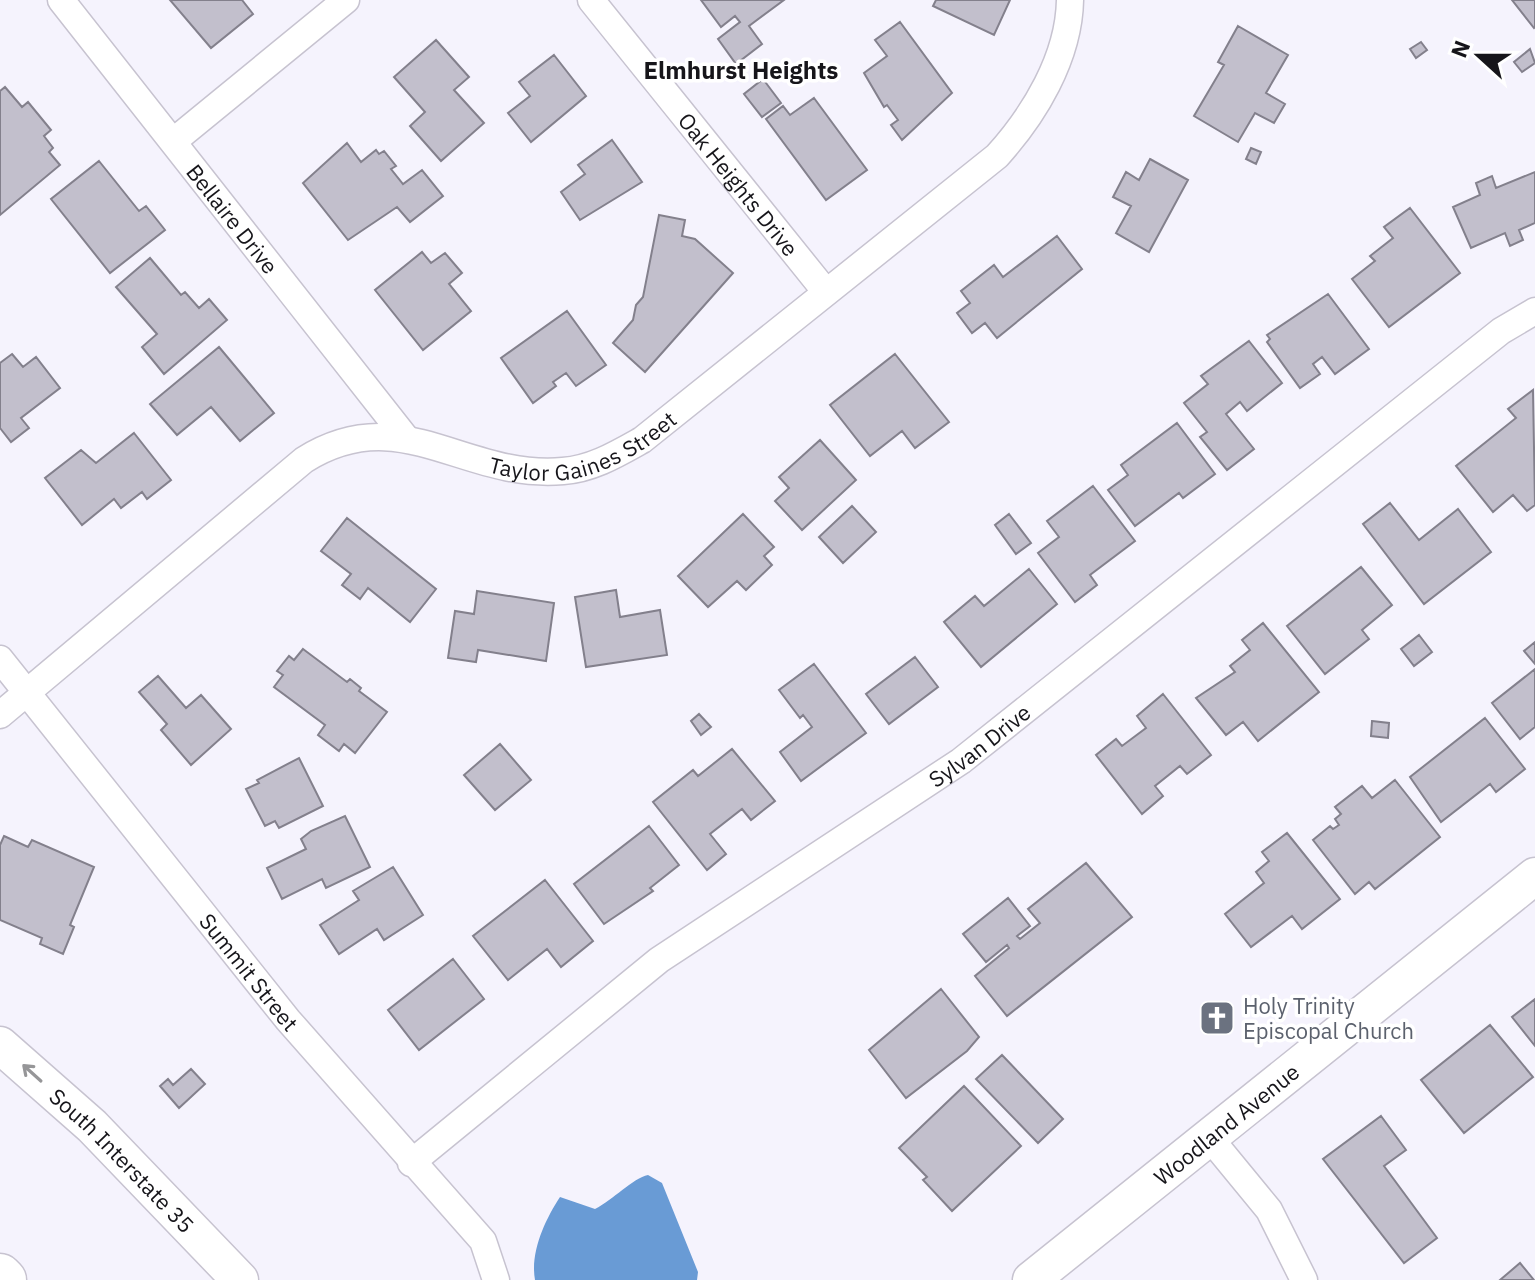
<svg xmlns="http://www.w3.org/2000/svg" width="1535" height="1280" font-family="'IBM Plex Sans',sans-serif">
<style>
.water{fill:#699bd5}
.building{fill:#c2bfcc;stroke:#83808c;stroke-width:2}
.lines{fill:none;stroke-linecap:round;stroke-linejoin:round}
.street-casing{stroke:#c7c3d0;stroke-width:29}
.secondary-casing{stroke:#c7c3d0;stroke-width:39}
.highway-casing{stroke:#c7c3d0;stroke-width:47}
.street{stroke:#fff;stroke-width:26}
.secondary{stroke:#fff;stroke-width:36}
.highway{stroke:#fff;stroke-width:44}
.oneway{stroke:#969698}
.labels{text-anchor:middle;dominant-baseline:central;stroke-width:7;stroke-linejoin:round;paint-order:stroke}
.street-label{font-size:22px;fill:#16151a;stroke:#fff}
.worship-label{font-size:22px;fill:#5b616d;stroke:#fff;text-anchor:start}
.neighbourhood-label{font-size:24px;font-weight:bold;fill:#16151a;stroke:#fff}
</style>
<rect width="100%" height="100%" fill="#f5f3fd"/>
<path class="water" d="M648,1175L662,1183L698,1272L697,1280H535C530,1252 545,1220 560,1197L595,1209C613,1200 633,1178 648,1175Z"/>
<path class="building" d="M170,0H242L253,14L211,48Z
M701,0H784L749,26L762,44L736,64L718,39L740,22L735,16L721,27Z
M936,0H1010L994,35L933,6Z
M1512,0H1535V27L1534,28Z
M900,22L952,93L902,140L891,125L898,120L887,105L884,107L864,73L887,56L875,40Z
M1238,26L1288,55L1266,93L1285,104L1274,123L1255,113L1238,142L1194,116L1224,65L1218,62Z
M436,40L469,77L454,90L484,123L441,161L410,126L425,112L394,77Z
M1421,42L1427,50L1416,58L1410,49Z
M1530,49L1535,63L1522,72L1514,62Z
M554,55L586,96L531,142L508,113L530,96L519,82Z
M763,79L781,103L762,117L744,94Z
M5,87L22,107L28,102L51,130L44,136L53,148L49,152L60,165L0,215V91Z
M814,98L867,170L826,200L766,119L783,106L790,115Z
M612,140L642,182L580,220L561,192L585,174L578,165Z
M347,143L361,162L376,150L379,154L384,151L396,166L391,169L403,184L422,170L443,196L410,222L397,207L348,240L303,183Z
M1251,148L1261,152L1256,164L1246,159Z
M1150,159L1188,180L1149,252L1116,233L1131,206L1113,197L1126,172L1139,180Z
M99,161L139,211L146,206L165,230L110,273L51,199Z
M1535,172V223L1519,230L1523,240L1510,246L1505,233L1471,248L1453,207L1480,195L1476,183L1492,176L1496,188Z
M1410,208L1460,273L1389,327L1352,279L1375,261L1370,256L1393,238L1384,227Z
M659,215L685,220L682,236L695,239L733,273L645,372L613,343L633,320L636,305L643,297Z
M1057,236L1082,269L997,338L985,323L972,333L957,313L970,303L961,291L994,265L1003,277Z
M422,252L431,263L445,253L462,273L449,284L471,311L423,350L375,290Z
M150,258L181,295L185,292L199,308L209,299L227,320L164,374L142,347L157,334L116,287Z
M1328,294L1369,349L1335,374L1322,357L1313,364L1320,374L1300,388L1267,342L1270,339L1267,335Z
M567,311L606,365L576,386L566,373L553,382L556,386L533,403L501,358Z
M1249,341L1282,383L1247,411L1240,402L1226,414L1254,449L1227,470L1200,437L1207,432L1184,403L1208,384L1201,376Z
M219,347L274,413L240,441L211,407L177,435L150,404Z
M12,354L23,367L36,357L60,388L21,418L29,428L11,442L0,428V363Z
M895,354L949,422L915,448L902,431L870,456L830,405Z
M1533,390L1535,505L1527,511L1513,495L1493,512L1456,466L1516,418L1508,409Z
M1177,423L1215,474L1183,498L1179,493L1135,526L1108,490L1128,475L1121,465Z
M134,433L171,480L147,499L142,492L121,508L114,499L82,525L45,478L81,450L96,463Z
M820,440L856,480L802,530L775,501L789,488L779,477Z
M1093,486L1135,541L1090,575L1097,585L1075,602L1038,553L1059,537L1047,521Z
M1390,503L1419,540L1458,509L1491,552L1424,604L1363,524Z
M852,506L876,532L843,563L819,537Z
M743,514L774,547L764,556L772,565L746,590L737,581L708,607L678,576Z
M1009,514L1031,543L1016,554L995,525Z
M347,518L436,589L410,622L368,588L360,599L342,585L351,574L321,551Z
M1361,567L1392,605L1362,630L1369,639L1325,674L1287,626Z
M1029,569L1057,604L981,667L944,622L975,596L984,606Z
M616,590L620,617L660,610L667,655L586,667L575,597Z
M477,591L554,603L546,661L478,650L476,662L448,658L455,611L474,614Z
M1263,623L1319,692L1258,741L1243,722L1226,735L1196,698L1235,672L1230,666L1250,650L1242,640Z
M1419,635L1432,652L1414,666L1401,649Z
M1535,642V664L1524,651Z
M303,649L347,682L350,679L361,688L359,691L387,712L355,753L344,744L339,751L318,735L325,725L274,687L283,675L277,671L289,656L294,660Z
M915,657L938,687L889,724L866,694Z
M814,664L866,733L801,781L780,752L812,727L803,715L800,718L779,690Z
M1535,669V727L1520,739L1492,703Z
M158,676L186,708L201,695L231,729L191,765L161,730L167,724L139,692Z
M1163,694L1211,755L1187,774L1180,766L1155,786L1163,796L1142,814L1096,755L1116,739L1122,746L1146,728L1137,716Z
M699,714L711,727L701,735L691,721Z
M1485,718L1525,769L1496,792L1490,784L1441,822L1410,777Z
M1372,721L1389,723L1388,738L1371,736Z
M500,744L531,780L495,810L464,775Z
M732,749L775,801L751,820L742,809L710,834L726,854L707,870L653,802L693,770L698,776Z
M299,758L323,806L279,828L275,821L265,826L246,789L259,783L257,780Z
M1395,780L1440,837L1375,889L1369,882L1355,894L1313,840L1330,826L1333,829L1339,825L1335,819L1341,814L1335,807L1362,786L1372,798Z
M345,816L370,867L326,888L322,879L282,899L267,868L306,849L301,839L311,831Z
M649,826L679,865L650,888L653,891L604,924L574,884Z
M1287,833L1340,899L1302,929L1292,916L1251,947L1225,914L1264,883L1256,872L1269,861L1262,852Z
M4,836L28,847L32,840L94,867L70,925L74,927L63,954L40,944L42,938L0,920V845Z
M1086,863L1132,917L1007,1016L975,976L1009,948L1007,945L986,962L963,934L1008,898L1030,926L1017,936L1020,939L1040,923L1028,909Z
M393,867L423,915L384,940L377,929L339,954L320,925L359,900L353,891Z
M545,880L593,941L561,967L547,949L508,980L473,936Z
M453,959L484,999L419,1050L388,1010Z
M941,989L979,1037L967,1051L906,1098L869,1050Z
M1535,999V1046L1512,1017Z
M1490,1025L1533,1077L1464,1133L1421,1080Z
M1002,1055L1063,1119L1038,1143L976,1079Z
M191,1069L205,1084L179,1108L160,1086L168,1079L173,1085Z
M964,1086L1021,1146L952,1211L923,1180L927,1177L899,1148Z
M1381,1116L1406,1150L1384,1166L1437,1238L1404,1263L1323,1159Z
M1520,1263L1534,1280H1500Z"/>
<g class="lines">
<defs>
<g id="street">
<path id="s1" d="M61,0L405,437"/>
<path id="s2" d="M591,0L826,292"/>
<path d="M175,140L346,0"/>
<path id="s3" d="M0,659L288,1020L483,1241L496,1280"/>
<path id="s4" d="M0,715L304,460C401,399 464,480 563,471C592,469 617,454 642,440L997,156C1034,115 1069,58 1070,0"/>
<path d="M1209,1137L1269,1210L1304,1280"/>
<path id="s5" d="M411,1163L659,960L961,761L1501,331L1535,311"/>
</g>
<g id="secondary">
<path id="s6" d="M0,1045L92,1126L240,1280"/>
<path id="s7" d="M1031,1280L1535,876"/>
</g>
<path id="highway" d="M0,1276L4,1280"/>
</defs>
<use href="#street" class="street-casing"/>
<use href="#secondary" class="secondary-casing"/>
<use href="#highway" class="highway-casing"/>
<use href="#street" class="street"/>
<use href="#secondary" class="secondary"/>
<use href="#highway" class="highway"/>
</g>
<defs><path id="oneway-shaft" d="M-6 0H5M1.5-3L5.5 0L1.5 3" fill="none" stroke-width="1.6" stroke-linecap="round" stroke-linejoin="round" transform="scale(2)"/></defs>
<use class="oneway" href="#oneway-shaft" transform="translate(32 1073) rotate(-138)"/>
<defs>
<symbol id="church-square" viewBox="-11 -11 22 22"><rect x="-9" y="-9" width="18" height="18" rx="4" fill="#6b7280" stroke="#fff"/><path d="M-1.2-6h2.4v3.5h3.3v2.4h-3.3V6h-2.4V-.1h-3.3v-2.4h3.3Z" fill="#fff"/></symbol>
</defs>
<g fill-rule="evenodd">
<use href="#church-square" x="1197" y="998" width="40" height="40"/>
</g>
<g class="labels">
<g class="street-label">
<text stroke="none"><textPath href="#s2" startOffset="236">Oak Heights Drive</textPath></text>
<text stroke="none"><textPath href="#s1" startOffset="278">Bellaire Drive</textPath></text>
<text stroke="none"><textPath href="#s4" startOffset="690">Taylor Gaines Street</textPath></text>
<text stroke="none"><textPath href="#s5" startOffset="706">Sylvan Drive</textPath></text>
<text stroke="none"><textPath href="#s3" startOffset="400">Summit Street</textPath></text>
<text stroke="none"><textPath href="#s7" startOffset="250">Woodland Avenue</textPath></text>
<text stroke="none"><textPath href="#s6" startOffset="168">South Interstate 35</textPath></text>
</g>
<g class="worship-label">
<text x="1243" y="1005">Holy Trinity<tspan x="1243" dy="25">Episcopal Church</tspan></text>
</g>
<g class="neighbourhood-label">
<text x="741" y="70">Elmhurst Heights</text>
</g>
</g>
<g transform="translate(1479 56) rotate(291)" stroke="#ffffff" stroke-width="6" paint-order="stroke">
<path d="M0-6L14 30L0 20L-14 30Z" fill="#16151a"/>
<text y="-12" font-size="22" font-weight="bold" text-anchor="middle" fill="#16151a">N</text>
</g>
</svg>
